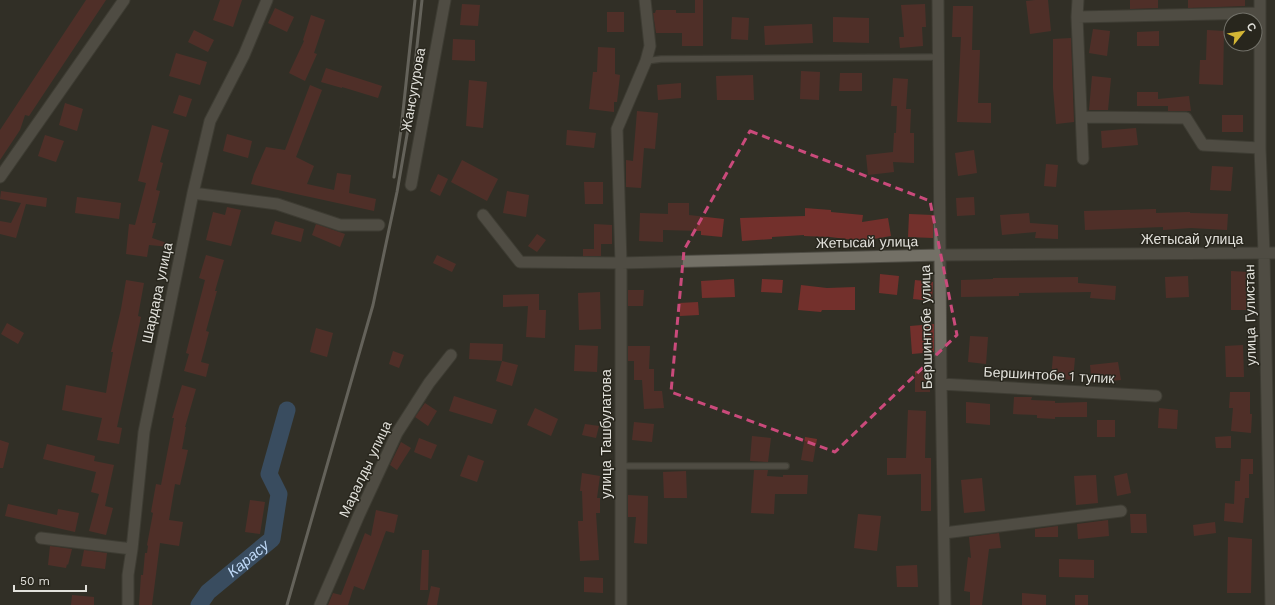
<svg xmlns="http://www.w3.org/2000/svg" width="1275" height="605" font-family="'Work Sans',sans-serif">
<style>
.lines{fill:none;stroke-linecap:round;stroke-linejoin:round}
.river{stroke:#4370a4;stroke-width:17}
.building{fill:#73302c}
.lane-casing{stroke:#4e4c44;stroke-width:8}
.street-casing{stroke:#4e4c44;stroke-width:13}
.lane{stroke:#737066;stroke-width:5.5}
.street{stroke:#737066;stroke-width:11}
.rail{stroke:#a2a099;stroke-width:3}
.marked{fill:none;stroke:#ca4a7b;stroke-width:3;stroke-dasharray:8 5;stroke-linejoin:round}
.labels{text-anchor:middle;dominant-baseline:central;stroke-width:3;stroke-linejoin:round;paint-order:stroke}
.street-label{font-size:14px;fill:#e2e1db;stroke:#28261d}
.water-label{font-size:15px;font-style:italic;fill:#bfd9f7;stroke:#28261d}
</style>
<rect width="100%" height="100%" fill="#323026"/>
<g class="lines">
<path class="river" id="s1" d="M199,605L208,592L272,539L279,494L269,474L287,410"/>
</g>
<path class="building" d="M86,0H106L29,116L25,115L20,130L0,160V130Z
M220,0H242L233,27L213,20Z
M695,0H703V46H682V33H656L653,13H655L656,10H676V13H695Z
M1035,0H1048L1051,31L1030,34L1026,1Z
M1130,0H1158V8L1130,9Z
M1188,0H1245V6L1188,8Z
M462,4L480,5L478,26L460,25Z
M925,4L926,27H922L923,46L900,48L899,37H904L901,5Z
M953,6H973L972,50H980L978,103H991V123L957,122L961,37H952Z
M275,8L294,17L287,32L268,23Z
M607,12H624V32H607Z
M311,15L325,20L314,53L317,54L305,81L289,73L304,41L303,40Z
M732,17L749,18L748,40L731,39Z
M833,17L869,18V43L833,42Z
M812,24L813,43L765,45L764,26Z
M1093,29L1110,31L1107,56L1089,53Z
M194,30L214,40L208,52L188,42Z
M1207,30L1224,31L1223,85L1199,84L1200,60H1206Z
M1159,31V46H1137V32Z
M1071,38L1074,122L1056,124L1053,88V39Z
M453,39L475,40V61L452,60Z
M598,47L615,48V74L620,75L617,102H614V112L589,109L593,72H597Z
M176,53L207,62L200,85L169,76Z
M326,68L382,86L378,98L342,87V88L321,82Z
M801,71L820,72L819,100L800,99Z
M840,73H862V91H839Z
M753,75L754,100H717L716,76Z
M1092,76L1111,78L1108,110H1089Z
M893,78L908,79L906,109H911L910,133H914V163L893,162L894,172L868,175L866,155L893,152L894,133H896L897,106H891Z
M469,80L487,82L483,128L466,126Z
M681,83V98L658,100L657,85Z
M310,85L322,90L296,157L314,166L307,184L334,190L337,173L351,175L349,193L376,199L374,211L251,184L254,174L266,147L285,150Z
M1137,92H1158V99L1189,96L1191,111H1168V106H1137Z
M179,95L192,99L186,117L173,113Z
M65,103L83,109L77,131L59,125Z
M637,111L658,113L655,149L644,148L641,188L626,187V160L633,161Z
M1222,115H1243V132H1222Z
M152,125L169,130L160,162L163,163L156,190L160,191L152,223H156L152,238L170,244V247L149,245L147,257L126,254L129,224L135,225L146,183L138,181Z
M1136,128L1138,145L1102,148L1101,131Z
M567,130L596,133L594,148L566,145Z
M227,134L252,141L248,158L223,151Z
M45,135L64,141L56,162L38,156Z
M974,150L977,173L958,176L955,153Z
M462,160L498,179L487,201L451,182Z
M1046,164L1058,165L1056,187L1044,186Z
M1212,166L1233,167L1231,191L1210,190Z
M438,174L448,179L440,196L430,191Z
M584,182H603V204H585Z
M1,191L47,198L46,207L26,204L16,238L0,234V221L11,223L21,203L0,199Z
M507,191L529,195L526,217L503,213Z
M77,197L121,203L119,219L75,213Z
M974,197L975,215L957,216L956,198Z
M668,203H689V215L724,219L722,237L701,235V231L663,230V242L639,241L640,213L668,214Z
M227,207L241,210L231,246L206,240L213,212L225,215Z
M805,208L831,210V212L863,215L862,222L888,218L891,236L862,241L830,237L804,236V235L772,237V239L742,241L740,218L805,216Z
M1156,209V213L1190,212V213L1228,214L1227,230L1191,228L1163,230V227L1085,230L1084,211Z
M1029,213L1030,223L1058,225V239L1035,238L1036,232L1002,235L1000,215Z
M909,214L933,215V238L908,237Z
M275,221L304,229L301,242L271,234Z
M316,224L345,234L340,247L312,235Z
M594,224L612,225V244H601V256H583V249H594Z
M537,234L546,240L537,252L528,246Z
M206,255L224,260L215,291H217L206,331L209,332L201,362L209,364L206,377L184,371L189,354L186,353L205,280L199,278Z
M437,255L456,264L452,272L433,263Z
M1231,271L1249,272L1248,310H1231Z
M880,274L899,276L897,295L879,293Z
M1188,276L1189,297L1166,298L1165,277Z
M1078,277V283L1116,286L1115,300L1090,298L1091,292L1019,293V296L961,297V280L993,279V278Z
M734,279L735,297L702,298L701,281Z
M762,279L783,280L782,293L761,292Z
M126,280L144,283L138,316L141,317L117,427L122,428L119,444L97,440L102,418L62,410L66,385L106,393L113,352H111L121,309Z
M915,280L933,282L932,301L913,299Z
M801,285L827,288L855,287V310H822L821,312L798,310Z
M628,290H644L643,306H628Z
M600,292L601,329L579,330L578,293Z
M539,294V310H546L545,338L526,337L528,306L503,307V295Z
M698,302L699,315L680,316L679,303Z
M7,323L24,333L18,344L1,334Z
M934,324V352L912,354L910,326Z
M316,328L333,333L327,357L310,352Z
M970,336L988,337L986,364L968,362Z
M470,343L503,344L502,361L469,359Z
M575,345L598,346L597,372L574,371Z
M1243,345L1244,377H1226L1225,346Z
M628,346H650L649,369H654V391H662L664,408L644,409L642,380H634V361H628Z
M393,351L404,355L399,368L389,364Z
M1053,356L1075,358L1073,380L1051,378Z
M502,361L518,365L512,386L496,381Z
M1118,362L1121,380L1092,383L1090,365Z
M915,371H930V392H915Z
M182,385L196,389L185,427H186L182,449L188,450L180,485L175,484L169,520L183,522L179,546L160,543L152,605H139L141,575H143L145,553H147L148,546L147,545L153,513L151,512L156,484L161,485L174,418H172Z
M1230,392H1250V414H1252L1251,433L1231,431L1233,408H1229Z
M454,396L497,410L492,424L449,411Z
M1014,397H1032L1031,400L1055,401V403L1087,402V417H1055V419L1037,418V415L1013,414Z
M966,402L990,404V425L966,423Z
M425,403L437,411L428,426L415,417Z
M535,408L558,419L551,436L527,425Z
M1159,408L1178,410L1177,429L1158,428Z
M908,410L926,411L925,458H931V511H921V474L887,475V458H906Z
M1097,420H1115V437H1097Z
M634,422L654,424L652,442L632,440Z
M585,424L599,426L596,438L582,435Z
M752,436L771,438L768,462L750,461Z
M1231,436V448H1216L1215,437Z
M805,437L817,439L813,462L801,460Z
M419,438L437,445L431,459L414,452Z
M0,440L9,443L3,468H0Z
M401,442L411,448L397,470L390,465Z
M47,444L95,456L94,461L114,465L105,506L113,508L106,535L89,531L99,494L91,492L96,472L43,459Z
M468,455L484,461L477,482L460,476Z
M1241,459H1253V474H1249V498H1245L1243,523L1224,521L1225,503L1234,504L1235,481H1240Z
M754,470H768L767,476L783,477V475H808L807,494H775L774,514L751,513Z
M686,471L687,498H664L663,472Z
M582,473L600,476L597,498H600V513H596L599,560L580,561L578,521H583L582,491H580Z
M1127,473L1131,493L1117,496L1114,476Z
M1096,475L1098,503L1076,505L1074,476Z
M982,478L985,511L964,513L961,480Z
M628,495L648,496L647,544L634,543L636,517H628Z
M250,500L265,502L260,534L245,532Z
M8,504L57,515L58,509L79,513L75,532L5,516Z
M376,510L398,515L394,533L386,531L364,590L354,586L348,605H328L333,593L341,595L365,533L371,536Z
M858,514L881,516L877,551L854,548Z
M1130,514H1146L1147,533H1131Z
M1108,520L1109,536L1078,539L1077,524Z
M1215,522L1216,533L1194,536L1193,525Z
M1058,526V537H1035V529Z
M999,533L1001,548L989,549L982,605H970V592L964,591L968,557L971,558L969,537Z
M1228,537L1252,539L1251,593H1227Z
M50,546L72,549L68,565L67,564L66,568L48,565Z
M84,550L107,553L105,569L81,566Z
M422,550H429L428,590H420Z
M1059,559L1094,560V578L1059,577Z
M917,565L918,587H897L896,566Z
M584,577L603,578V593L584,592Z
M431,586L440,588L437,605H427Z
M1022,593L1046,595V605H1022Z
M72,595L94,597V605H71Z
M1075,595H1088V605H1075Z"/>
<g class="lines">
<defs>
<path id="lane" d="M646,61L661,59L939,57
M621,466H786"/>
<path id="street" d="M938,0L941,384L945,605
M1078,0L1077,17L1083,159
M1260,0V148L1264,253L1271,605
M1077,17L1260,13
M1082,117L1186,118L1203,145L1260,148
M0,177L124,0
M411,185L445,0
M193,193L277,204L340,225H379
M483,215L520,262L621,263L940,255L1275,253
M941,384L1156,396
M944,533L1121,511
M41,538L132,549
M128,605V575L132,549L144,432L193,193L210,121L244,55L267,0
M320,605L359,515L397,433L429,383L451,355
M621,605V263L617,129L646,61L650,46L645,0"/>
</defs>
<use href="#lane" class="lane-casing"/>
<use href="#street" class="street-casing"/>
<use href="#lane" class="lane"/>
<use href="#street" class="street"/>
<path class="rail" d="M394,177L401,130L415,0
M287,605L373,305L397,192L408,129L422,0"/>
</g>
<path d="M0 0H1275V605H0ZM750,131L930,201L957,335L835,452L671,392L684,250Z" fill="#323026" fill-opacity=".55" fill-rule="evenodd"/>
<path class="marked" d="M750,131L930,201L957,335L835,452L671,392L684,250Z"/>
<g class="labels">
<g class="street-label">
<text transform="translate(413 90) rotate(-80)">Жансугурова</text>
<text x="1192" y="239">Жетысай улица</text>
<text transform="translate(867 242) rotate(-1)">Жетысай улица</text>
<text transform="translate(157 293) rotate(-78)">Шардара улица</text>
<text transform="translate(1250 315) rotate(-91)">улица Гулистан</text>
<text transform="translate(926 327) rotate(-91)">Бершинтобе улица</text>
<text transform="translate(1049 375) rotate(3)">Бершинтобе 1 тупик</text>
<text transform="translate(606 434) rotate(-90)">улица Ташбулатова</text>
<text transform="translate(365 469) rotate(-65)">Маралды улица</text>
</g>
<g class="water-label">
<text stroke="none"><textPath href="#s1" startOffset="68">Карасу</textPath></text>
</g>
</g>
<g transform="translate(1243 32) rotate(60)"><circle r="19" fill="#28261d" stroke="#727169"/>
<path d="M0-3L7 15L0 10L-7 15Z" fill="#d4b635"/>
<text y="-6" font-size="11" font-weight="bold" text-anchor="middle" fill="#e2e1db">С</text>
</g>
<path d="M14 585v6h72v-6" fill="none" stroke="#e2e1db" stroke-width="2"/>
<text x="20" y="585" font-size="12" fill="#e2e1db" stroke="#28261d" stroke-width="3" paint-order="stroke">50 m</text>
</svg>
